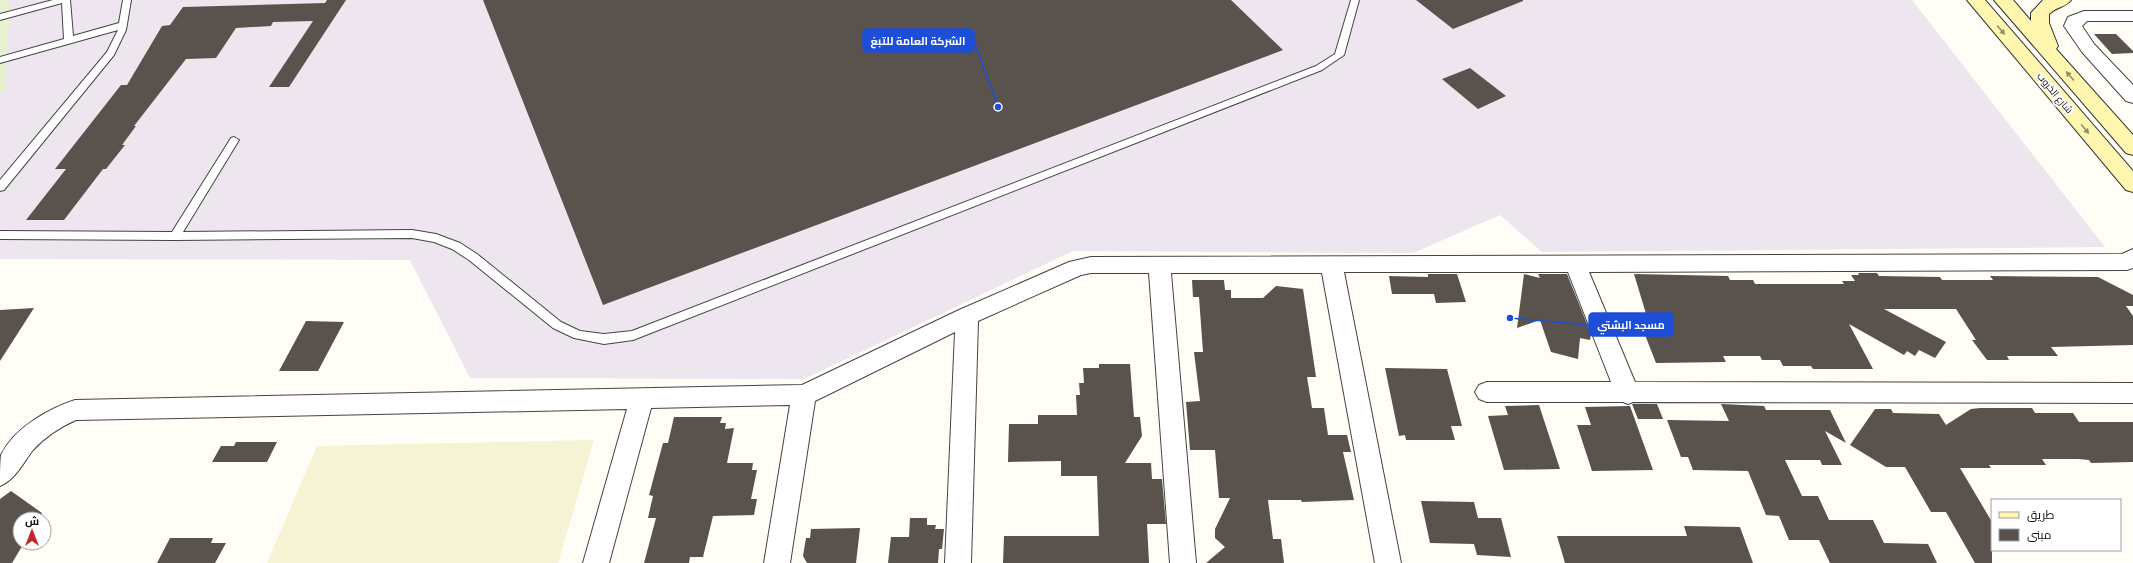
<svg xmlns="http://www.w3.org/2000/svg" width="2133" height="563" font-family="Georgia,Cairo,serif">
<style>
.industrial{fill:#eee6ef}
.farmland{fill:#f6f3d4}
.pitch{fill:#e6f2cf}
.building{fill:#5a524d}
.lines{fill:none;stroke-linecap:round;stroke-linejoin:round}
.lane-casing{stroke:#444;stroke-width:2}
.street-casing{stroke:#444;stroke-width:2}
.secondary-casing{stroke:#333;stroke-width:2}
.lane{fill:#fff;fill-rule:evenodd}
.street{fill:#fff;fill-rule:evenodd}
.secondary{fill:#fff6b0;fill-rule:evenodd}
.oneway{fill:#948f68}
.labels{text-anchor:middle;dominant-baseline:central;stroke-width:4;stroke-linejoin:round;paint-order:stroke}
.street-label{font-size:10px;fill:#111;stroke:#fff}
.leader{fill:none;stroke:#1d4ed8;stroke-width:1.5}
.callout-dot{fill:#1d4ed8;stroke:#fff;stroke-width:1.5}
.callout{fill:#1d4ed8;stroke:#1d4ed8;stroke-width:1.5}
.callout-label{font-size:11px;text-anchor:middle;font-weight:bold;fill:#fff}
</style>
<rect width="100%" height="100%" fill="#fffdf5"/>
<path class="industrial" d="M0,0H1912L2105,247L1542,252L1500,215L1413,253L1073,251L804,379L470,378L410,260L0,259Z"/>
<path class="farmland" d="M594,440L558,563H267L317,446Z"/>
<path class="pitch" d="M0,0H10L5,91L0,92Z"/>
<path class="building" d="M327,0H346L289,87H269L313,21L273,22L271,26L236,28L216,58L186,59L134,126H136L122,145H125L106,169H103L64,220H26L66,169H55L121,85H127L162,26L170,25L183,7L325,3Z
M483,0H1231L1283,50L603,305Z
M1416,0H1523V1L1453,29Z
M2094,34H2116L2133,51V53L2112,54Z
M1470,68L1506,96L1478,109L1442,79Z
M1858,273H1877L1879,276L1940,277L1942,280H1993L1990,276L2098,277L2133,295V306H2126L2133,316V345L2051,347L2058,356H2007L2009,360H1987L1972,340H1976L1956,309H1884L1946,342L1935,358L1919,350L1915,356L1907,351L1904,355L1849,324L1873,369H1813L1811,366H1783L1780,360H1762L1760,356H1723L1726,362L1656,363L1638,317H1647L1634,274L1728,276L1730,280H1753L1755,284H1844L1842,281H1855L1851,275H1859Z
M1428,274H1457L1466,302L1436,303L1434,294H1392L1389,276L1428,277Z
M1524,274L1540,278L1538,274H1567L1591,334L1590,340L1580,338L1578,359L1551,352L1540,320L1517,328Z
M1192,280H1224L1225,290H1231V298H1263L1276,286L1303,289L1316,377H1307L1312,408H1324L1328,435H1347L1351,452H1343L1354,500L1302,502L1301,500H1268L1273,539H1281L1284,563H1206L1225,547L1215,538V529L1230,498H1219L1215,450H1190L1186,402L1200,401L1194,352H1203L1199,297H1193Z
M34,308L0,361V310Z
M306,321L344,322L318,371H279Z
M1099,364H1130L1134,417H1140L1142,436L1125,463H1151L1152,479H1162L1166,524H1147L1149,563H1003L1004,536H1099L1097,476H1061V461L1008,462L1009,424H1038V415H1077L1076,395H1080L1079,383H1084L1083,368H1099Z
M1385,368L1447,369L1462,426H1451L1455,440H1406L1405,435L1399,436Z
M1632,404H1657L1663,419H1638Z
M1721,404L1764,406L1766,410H1830L1846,443L1825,431L1842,465H1822L1820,460H1785L1802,496H1818L1829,520H1873L1884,543L1928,544L1937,563H1830L1819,540H1789L1779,516L1766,515L1748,471L1693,470L1688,457H1681L1667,420L1729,421Z
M1539,405L1560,469L1504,470L1488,416L1508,415L1505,406Z
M1630,406L1653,470L1592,471L1577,425H1591L1585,407Z
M1980,408H2032L2035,413H2073L2079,422H2133V462L2091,463L2089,460L2078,459H2042L2046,465H1989L1991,468H1960L1992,522V563H1975L1946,512H1931L1905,467H1886L1850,445L1875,409H1891L1893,413L1939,414L1946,425L1971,409Z
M674,417H722L720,423H726L725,429L734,428L727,463H753L752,470H757L751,499H757L754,515L713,516L703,557H690L689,563H644L656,518H648L653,496L649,495L663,443H668Z
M236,442H277L267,462H212L221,446H234Z
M11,491L42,513L38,519H20V543H24L12,563H0V499Z
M1421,501L1474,502L1478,518H1501L1511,557L1477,555L1474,544L1430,543Z
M910,518H927V525H936L935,529H944L942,549H939L938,563H888L891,537H909Z
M1684,526L1740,527L1753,563H1565L1557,536H1687Z
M860,528L856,563H807L803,556L806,538H810L811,529Z
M170,538H213L211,543H226L215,563H157Z"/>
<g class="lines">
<defs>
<path id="lane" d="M53,0H70L73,36L119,23L123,0H131L126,30L114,55L4,190L0,191V180L107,52L118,30L0,63V57L64,39L62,3L0,20V14Z
M1351,0H1359L1344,55L1322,70L633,340L604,344L574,338L553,328L469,260L452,249L434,242L412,238L175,240L0,239V231L172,232L231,138L234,137L239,140L183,232L412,230L436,234L460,243L477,254L561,322L580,331L604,334L632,331L1316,66L1335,54Z"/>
<path id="street" d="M2084,11H2133V21H2087L2082,26L2094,44L2133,85V103L2126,101L2082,52L2064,26L2068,17Z
M2133,249V268L2127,270L1589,272L1635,382L2133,383V403L1633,402L1628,404L1623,402H1487L1479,399L1475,392L1479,385L1487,382H1611L1568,272H1344L1401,563H1375L1322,273H1171L1196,563H1170L1149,273H1091L1081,275L978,321L971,563H945L955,332L815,401L790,563H764L790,405L651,408L609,563H583L627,409L76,420C60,427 45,437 33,450C23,463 15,480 0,486C0,478 0,462 1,455C14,428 48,409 75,400L802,385L959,310L1069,262L1091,257L2122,254Z"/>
<path id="secondary" d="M1967,0H1985L2133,171V192L2126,190Z
M1994,0H2013L2031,21V13L2043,0H2071C2066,7 2056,7 2049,14V23L2058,46L2056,49L2133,135V155L2126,153Z"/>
</defs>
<use href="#lane" class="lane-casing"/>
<use href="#street" class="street-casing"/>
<use href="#secondary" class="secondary-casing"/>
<use href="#lane" class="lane"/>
<use href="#street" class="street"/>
<use href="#secondary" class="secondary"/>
</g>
<defs><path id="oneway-solid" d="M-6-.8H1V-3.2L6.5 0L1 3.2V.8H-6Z"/></defs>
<g class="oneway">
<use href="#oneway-solid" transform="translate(2001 30) rotate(50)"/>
<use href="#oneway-solid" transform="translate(2070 76) rotate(-131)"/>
<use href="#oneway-solid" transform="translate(2085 129) rotate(50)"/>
</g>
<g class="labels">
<g class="street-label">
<text transform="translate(2055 93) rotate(50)">شارع الخروب</text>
</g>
</g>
<path class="leader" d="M998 107L974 41M1510 318L1589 325"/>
<g class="callout-dot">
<circle cx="998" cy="107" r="4"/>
<circle cx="1510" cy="318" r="4"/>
</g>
<g class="callout">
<rect x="863" y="29" width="111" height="23" rx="4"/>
<rect x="1589" y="313" width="84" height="23" rx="4"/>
</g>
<g class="callout-label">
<text x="918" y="45">الشركة العامة للتبغ</text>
<text x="1631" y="329">مسجد البشتي</text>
</g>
<rect x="1991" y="499" width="130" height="52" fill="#ffffff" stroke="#a0a0a0"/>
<rect x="1999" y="512" width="20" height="6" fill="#fff6b0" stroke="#a0a0a0"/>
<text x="2027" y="519" font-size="12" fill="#111111">طريق</text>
<rect x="1999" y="529" width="20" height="12" fill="#5a524d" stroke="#a0a0a0"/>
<text x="2027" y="539" font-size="12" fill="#111111">مبنى</text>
<g transform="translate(32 531)"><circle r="19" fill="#ffffff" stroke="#a0a0a0"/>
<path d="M0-3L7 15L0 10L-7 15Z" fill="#c4262e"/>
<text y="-6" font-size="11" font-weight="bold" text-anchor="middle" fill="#111111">ش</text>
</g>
</svg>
